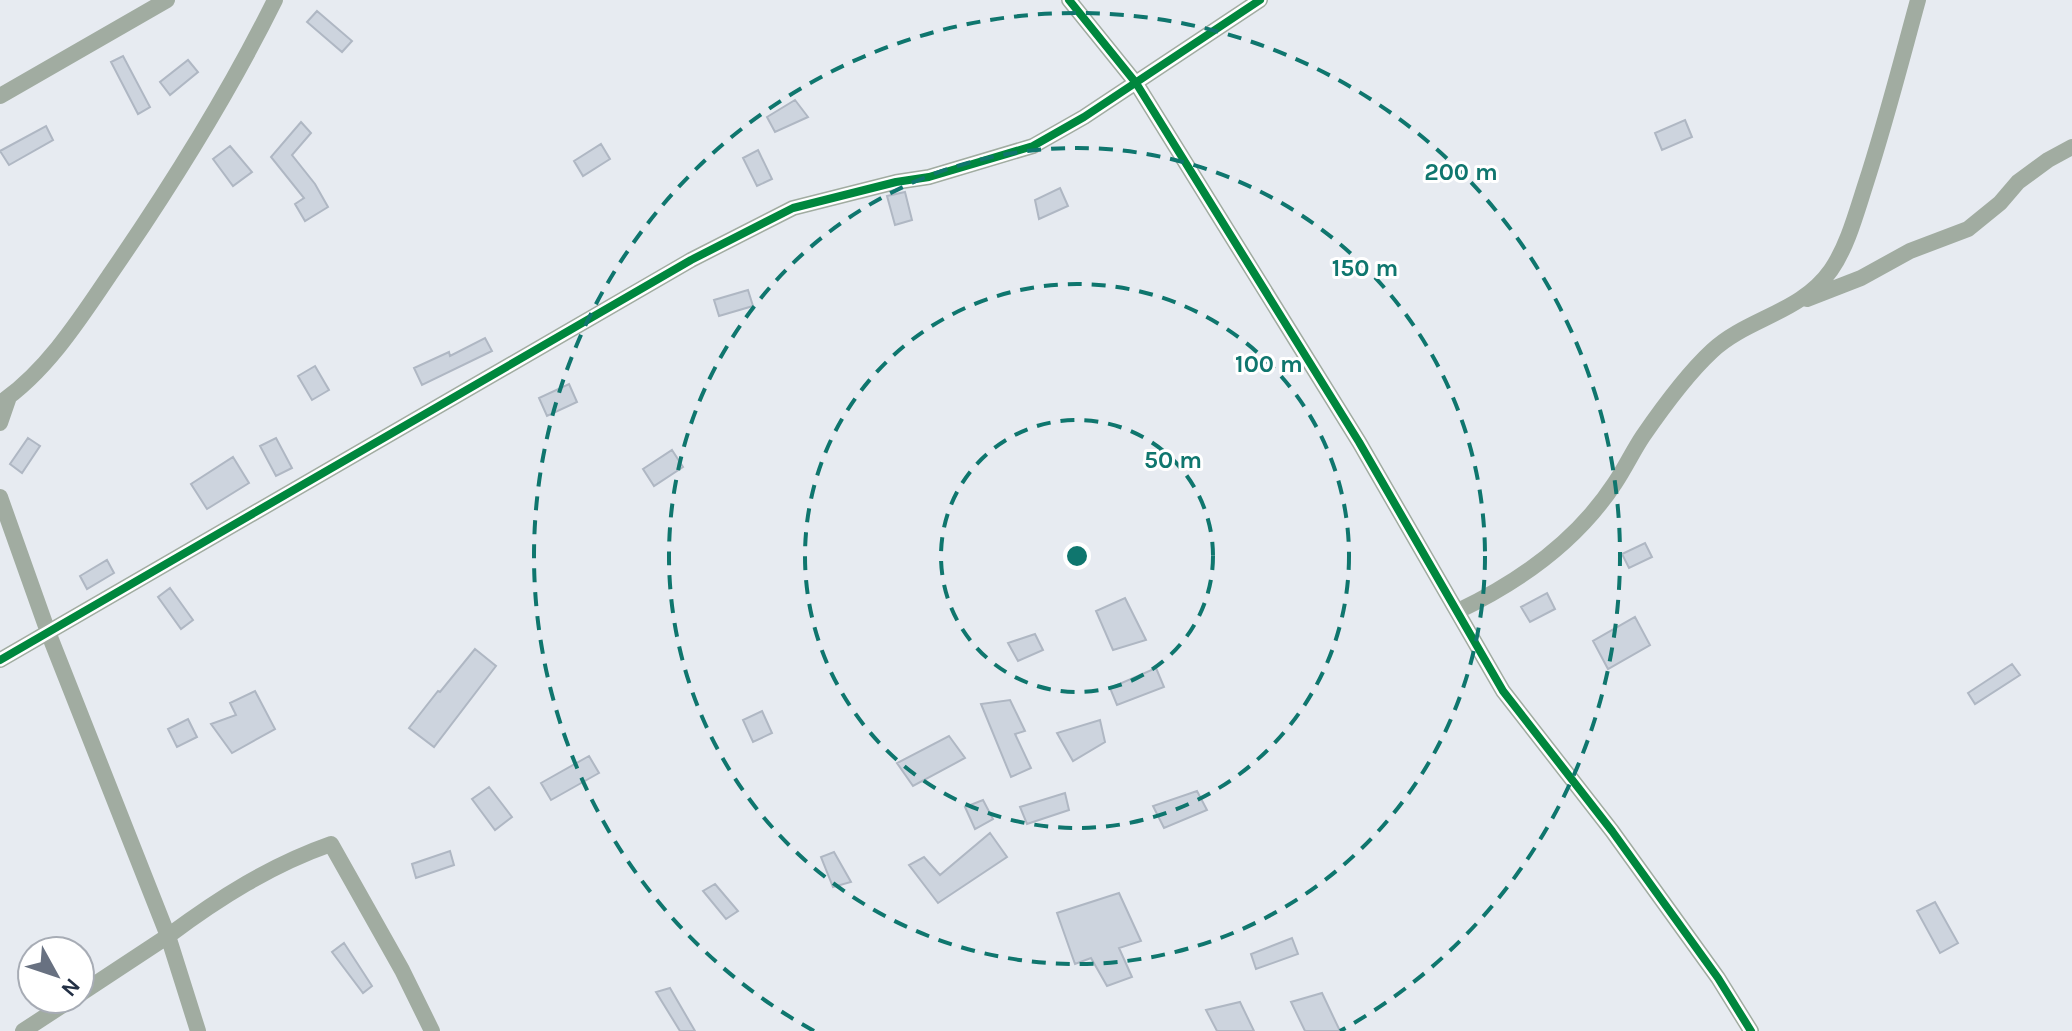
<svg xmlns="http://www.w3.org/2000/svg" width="2072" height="1031" font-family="Karla,sans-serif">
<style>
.building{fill:#cdd4de;stroke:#afb7c3;stroke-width:2}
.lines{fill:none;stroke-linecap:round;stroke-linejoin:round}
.minor{stroke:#a1aca1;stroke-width:16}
.cycleway-casing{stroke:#fff;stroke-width:13}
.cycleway{stroke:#00873e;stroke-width:8}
.ring{fill:none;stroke:#0f766e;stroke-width:4;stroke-dasharray:14 10}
.centre{fill:#0f766e;stroke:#fff;stroke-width:4}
.ring-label{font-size:24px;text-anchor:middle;font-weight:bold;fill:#0f766e;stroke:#fff;stroke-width:6;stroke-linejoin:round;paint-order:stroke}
</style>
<rect width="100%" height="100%" fill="#e7ebf1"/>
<path class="building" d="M317,11L352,41L342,52L307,22Z
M123,56L150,107L138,114L111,62Z
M188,60L198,72L170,95L160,82Z
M795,100L808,117L775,132L767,117Z
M1685,120L1692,137L1662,150L1655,133Z
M301,122L311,133L292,155L315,184L328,207L305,221L295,204L304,198L271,157Z
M46,126L53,140L9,165L0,151Z
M601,144L610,159L583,176L574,161Z
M230,146L252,172L233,186L213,159Z
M758,150L772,179L757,186L743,158Z
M1060,188L1068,206L1039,219L1035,200Z
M905,192L912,220L895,225L887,196Z
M748,290L753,306L719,316L714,300Z
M485,338L492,351L422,385L414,368L449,352L450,356Z
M315,366L329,390L312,400L298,376Z
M569,384L577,402L547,416L539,398Z
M28,438L40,446L22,473L10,464Z
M276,438L292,468L276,476L260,446Z
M672,450L683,467L654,486L643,469Z
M233,457L249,483L207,509L191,484Z
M1645,543L1652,557L1629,568L1622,554Z
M107,560L114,573L87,589L80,576Z
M170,588L193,620L181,629L158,597Z
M1547,593L1555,609L1530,622L1521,607Z
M1125,598L1146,640L1113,650L1096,611Z
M1635,617L1650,645L1608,669L1593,641Z
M1035,634L1043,650L1018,661L1008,643Z
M475,649L496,666L434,747L409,728L438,691L440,692Z
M2012,664L2020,675L1975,704L1968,693Z
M1156,668L1164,687L1117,705L1110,688Z
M255,691L275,729L232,753L211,724L236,715L230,703Z
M1010,700L1025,731L1015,734L1031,768L1011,777L981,704Z
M762,711L772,733L753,742L743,720Z
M188,719L197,737L177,747L168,729Z
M1100,720L1105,742L1073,761L1057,733Z
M949,736L965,758L913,786L897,763Z
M589,756L599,773L551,800L541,783Z
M489,787L512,817L495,830L472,799Z
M1197,791L1207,810L1164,828L1153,806Z
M1065,793L1069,810L1027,824L1020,807Z
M983,800L993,819L975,829L965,807Z
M990,833L1007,857L938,903L909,865L924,857L940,875Z
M450,851L454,865L416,878L412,864Z
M834,852L851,882L833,887L821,857Z
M715,884L738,911L726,919L703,891Z
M1119,893L1141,941L1119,948L1132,977L1107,986L1091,958L1075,964L1057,913Z
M1935,902L1958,943L1940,953L1917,911Z
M1292,938L1298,954L1256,969L1251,954Z
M344,943L372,986L363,993L332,952Z
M670,988L695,1031H680L656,992Z
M1322,993L1340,1031H1305L1291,1002Z
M1240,1002L1254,1031H1217L1206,1010Z"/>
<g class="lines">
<path class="minor" d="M1069,0L1136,83L1359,442L1503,691L1612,831L1718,978L1751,1031
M0,96L167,0
M1807,299L1861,278L1910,251L1968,229L2000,203L2018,182L2048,160L2072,147
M0,403C46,372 80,319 111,273C171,186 228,95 275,0
M0,423L9,397
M0,497L48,632L168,936C219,898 271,865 331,844L402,970L432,1031
M1458,611C1519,582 1577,541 1615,483C1625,468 1633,451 1643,436C1663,407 1686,375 1712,351C1747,318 1801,313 1831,270C1847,247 1856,214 1865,186C1885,125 1901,62 1918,0
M0,660L691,260L793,208L896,182L929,177L1033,146L1084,117L1260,0
M80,994L168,936L198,1031
M23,1031L72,999"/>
<defs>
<path id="cycleway" d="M1069,0L1136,83L1359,442L1503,691L1612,831L1718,978L1751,1031
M0,660L691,260L793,208L896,182L929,177L1033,146L1084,117L1260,0"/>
</defs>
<use href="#cycleway" class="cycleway-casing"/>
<use href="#cycleway" class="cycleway"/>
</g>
<g class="ring">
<circle cx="1077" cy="556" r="136"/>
<circle cx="1077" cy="556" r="272"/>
<circle cx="1077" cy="556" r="408"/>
<path d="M814 1031A543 543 0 1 1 1340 1031"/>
</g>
<circle cx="1077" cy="556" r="12" class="centre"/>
<g class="ring-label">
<text x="1461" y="180">200 m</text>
<text x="1365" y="276">150 m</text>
<text x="1269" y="372">100 m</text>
<text x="1173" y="468">50 m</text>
</g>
<g transform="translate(56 975) rotate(130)"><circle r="38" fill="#ffffff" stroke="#a7acb5" stroke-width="2"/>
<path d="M0-6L14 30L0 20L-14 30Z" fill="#687181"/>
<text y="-12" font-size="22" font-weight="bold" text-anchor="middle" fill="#233045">N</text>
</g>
</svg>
